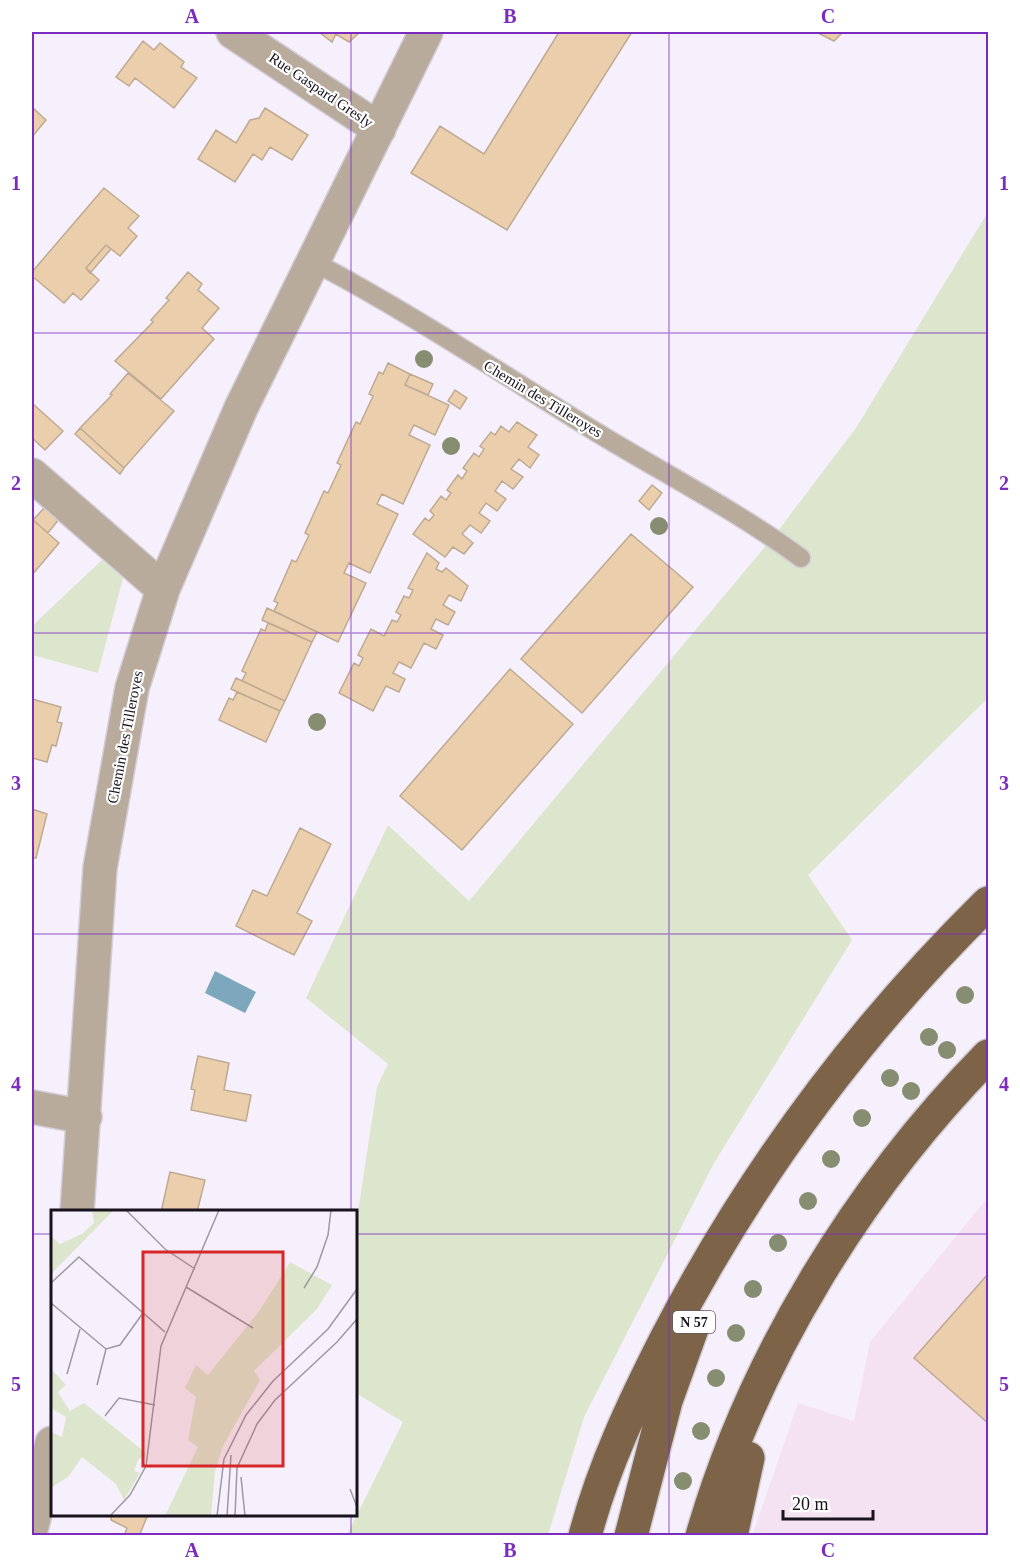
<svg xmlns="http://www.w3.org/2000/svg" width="1020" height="1567" font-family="Georgia,serif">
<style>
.industrial{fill:#f4e2f3}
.green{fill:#dce6cd}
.water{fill:#7ca7bc}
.building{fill:#ebceac;stroke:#beaa92;stroke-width:1.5}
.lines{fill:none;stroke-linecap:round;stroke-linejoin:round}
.service-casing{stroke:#d2cdd7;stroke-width:21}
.minor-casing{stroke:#d2cdd7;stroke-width:36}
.trunk-casing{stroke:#d2cdd7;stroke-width:36}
.service{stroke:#b8ab9c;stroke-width:18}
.minor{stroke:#b8ab9c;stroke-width:33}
.trunk{stroke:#7d6448;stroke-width:33}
.tree{fill:#868d71}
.grid{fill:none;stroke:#7b2cbf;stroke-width:1.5;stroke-opacity:0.55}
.labels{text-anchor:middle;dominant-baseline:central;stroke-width:4.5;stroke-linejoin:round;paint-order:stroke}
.shield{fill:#fff;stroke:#5d5a61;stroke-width:1.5}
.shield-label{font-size:14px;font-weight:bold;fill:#18131d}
.street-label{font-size:15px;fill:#18131d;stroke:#fff}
.inset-road{fill:none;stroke:#9d98a2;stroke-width:1.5}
.view{fill:#d62828;fill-opacity:0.15;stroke:#d62828;stroke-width:3}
.inset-edge{fill:none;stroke:#18131d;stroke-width:3}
.neatline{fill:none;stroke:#7b2cbf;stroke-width:2}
.grid-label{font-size:20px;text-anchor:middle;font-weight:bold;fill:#7b2cbf}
</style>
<rect width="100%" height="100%" fill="#f5f0fb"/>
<path class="industrial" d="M988,1197V1535L752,1536L798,1403L854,1421L870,1342Z"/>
<path class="green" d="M988,212V698L808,875L852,940L714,1163L584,1417L548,1535H347L403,1422L356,1393V1225L377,1087L388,1064L306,998L388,825L469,901L774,536L856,428Z
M102,560L123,578L98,673L32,655V626Z"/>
<path class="water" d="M215,971L256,992L245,1013L205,993Z"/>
<path class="building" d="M319,32H360L349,42L336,34L332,42Z
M559,32H632L507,230L411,173L440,126L484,154Z
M816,32H843L834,41Z
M143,41L154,50L160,43L184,62L181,67L197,78L174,108L135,78L129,86L116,77Z
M32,107L46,120L32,137Z
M265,108L308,135L292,160L270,147L262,160L253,154L235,182L198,159L216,130L236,143L250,120L259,118Z
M104,188L139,216L128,228L137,236L120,256L106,245L86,268L99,280L81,300L73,293L64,303L32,276V272Z
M106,245L111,249L90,273L86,268Z
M188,272L202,284L198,290L219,308L202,328L214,339L161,399L115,361L153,322L151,320L169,300L166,298Z
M388,363L410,374L405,385L449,405L435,435L414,425L409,435L430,445L403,504L382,494L377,504L398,514L370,573L349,563L344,573L366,583L338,642L274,611L278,603L274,601L292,560L296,562L300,554L309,535L305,533L324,491L328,493L341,465L337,463L356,422L360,424L373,396L369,394L379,372L383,374Z
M128,373L174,411L124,468L80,428L112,395L110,394Z
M410,374L433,384L428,395L405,385Z
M455,390L467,398L460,409L448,401Z
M32,403L63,431L45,450L32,438Z
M517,422L537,435L528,447L539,455L530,468L519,459L511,469L523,477L513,489L502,481L495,491L506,499L497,511L486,503L479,513L490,521L481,533L470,525L462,534L473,543L464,554L453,547L445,557L413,534L425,518L429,521L434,515L430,511L441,496L446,500L451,493L447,490L458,475L462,479L467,471L463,468L474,453L479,457L484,449L480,446L491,432L495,435L501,426L509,432Z
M80,428L124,468L120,474L75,434Z
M652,485L662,493L649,510L639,501Z
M45,507L59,519L48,533L33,520Z
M32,519L59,543L32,575Z
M631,534L693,587L582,713L521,659Z
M427,553L439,563L436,569L442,572L446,568L468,586L461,601L449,595L443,605L455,612L448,625L436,619L431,629L443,635L436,649L424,643L411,668L399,662L393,673L405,679L399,692L386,686L373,711L339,693L354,663L359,666L363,658L358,655L371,629L384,636L392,620L397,622L401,615L396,612L404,596L409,598L413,590L408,588Z
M267,608L317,632L312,642L262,620Z
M268,623L312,642L285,701L242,681L246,673L242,671L261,629L265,631Z
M510,669L573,724L462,850L400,796Z
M236,678L285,701L280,711L231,689Z
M237,692L280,711L266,742L219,720L229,698L233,700Z
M32,699L61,707L57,722L62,723L56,746L52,745L47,762L32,758Z
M32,809L47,814L36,858L32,857Z
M300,828L331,844L297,913L312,921L294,955L236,926L253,890L267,896Z
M198,1056L229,1063L224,1090L251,1095L246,1121L191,1110L195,1090L191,1089Z
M170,1172L205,1180L197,1212H161Z
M988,1274V1423L914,1358Z
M111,1514H142L147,1517L139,1536H124L127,1528L111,1520Z"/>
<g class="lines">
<defs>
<path id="service" d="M312,261C409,312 502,374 596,432C665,474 737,511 801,558"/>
<path id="minor" d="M233,32L379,129
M32,475L163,589
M32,1107L85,1117
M77,1212L100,868L132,688L163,589L241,408L426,32
M32,1526L52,1443"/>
<path id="trunk" d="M585,1536C603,1467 634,1402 666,1339C750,1177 859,1030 988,903
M631,1536L666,1401L693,1326
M702,1536C753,1359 860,1186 988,1056
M731,1536L748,1458"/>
</defs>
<use href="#service" class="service-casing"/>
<use href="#minor" class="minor-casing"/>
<use href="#trunk" class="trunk-casing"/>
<use href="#service" class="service"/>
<use href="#minor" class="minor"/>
<use href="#trunk" class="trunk"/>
</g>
<g class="tree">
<circle cx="424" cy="359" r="9"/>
<circle cx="451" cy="446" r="9"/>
<circle cx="659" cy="526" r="9"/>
<circle cx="317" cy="722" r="9"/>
<circle cx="965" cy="995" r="9"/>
<circle cx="929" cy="1037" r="9"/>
<circle cx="947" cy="1050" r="9"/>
<circle cx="890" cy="1078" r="9"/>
<circle cx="911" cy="1091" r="9"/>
<circle cx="862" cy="1118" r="9"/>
<circle cx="831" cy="1159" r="9"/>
<circle cx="808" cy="1201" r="9"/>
<circle cx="778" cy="1243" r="9"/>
<circle cx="753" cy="1289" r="9"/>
<circle cx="736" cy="1333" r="9"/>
<circle cx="716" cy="1378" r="9"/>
<circle cx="701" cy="1431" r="9"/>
<circle cx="683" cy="1481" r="9"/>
</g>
<path class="grid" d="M351,32V1212M669,32V1536M32,333H988M32,633H988M32,934H988M32,1234H52M356,1234H988M351,1514V1536"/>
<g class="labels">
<rect class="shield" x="673" y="1311" width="42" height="22" rx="4.5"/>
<g class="shield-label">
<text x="694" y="1322">N 57</text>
</g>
<g class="street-label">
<text transform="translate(321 90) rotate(34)">Rue Gaspard Gresly</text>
<text transform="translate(543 399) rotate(31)">Chemin des Tilleroyes</text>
<text transform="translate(125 737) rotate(-79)">Chemin des Tilleroyes</text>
</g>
</g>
<g transform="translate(51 1210)">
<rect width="306" height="306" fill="#f5f0fb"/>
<path d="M41,0H63L0,64V26L9,34L31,24L43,13ZM239,52L281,75L266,99L203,161L209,170L172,236L164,261L160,306H114L147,237L137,230L145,187L134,178L145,155L157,165L209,100ZM0,159L15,175L7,182L19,201L33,193L95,243L93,249L88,248L83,261L89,263L73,290L65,274L31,247L18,266L0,278V222L11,227L15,207L0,198Z" fill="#dce6cd"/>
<path class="inset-road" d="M75,0L114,39L144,59M0,73L28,47L114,122M135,77L202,118M253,78L266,57L277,25L280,0M0,93L55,139L69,135L92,103M16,164L29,119M46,175L55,139M54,206L68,188L104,195M190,267L194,306M299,279L306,297M59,306L79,285L95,256L110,136L168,0M166,306L173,249L195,205L222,171L277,119L306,79M176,306L180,245M184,306L186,258L206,214L224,190L286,132L306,109"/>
<path class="view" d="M92,42H232V256H92Z"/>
<rect width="306" height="306" class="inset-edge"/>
</g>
<rect width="1020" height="1567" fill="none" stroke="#ffffff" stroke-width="66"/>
<path d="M783 1510v9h90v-9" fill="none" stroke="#18131d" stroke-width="3"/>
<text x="792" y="1510" font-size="18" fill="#18131d" stroke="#ffffff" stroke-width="4.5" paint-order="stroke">20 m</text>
<rect x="33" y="33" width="954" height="1501" class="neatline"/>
<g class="grid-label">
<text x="192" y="23">A</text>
<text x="510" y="23">B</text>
<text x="828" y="23">C</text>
<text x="16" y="190">1</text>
<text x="1004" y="190">1</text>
<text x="16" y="490">2</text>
<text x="1004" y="490">2</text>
<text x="16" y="790">3</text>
<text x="1004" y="790">3</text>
<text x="16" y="1091">4</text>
<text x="1004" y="1091">4</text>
<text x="16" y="1391">5</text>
<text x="1004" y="1391">5</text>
<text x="192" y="1557">A</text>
<text x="510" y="1557">B</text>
<text x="828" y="1557">C</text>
</g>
</svg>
